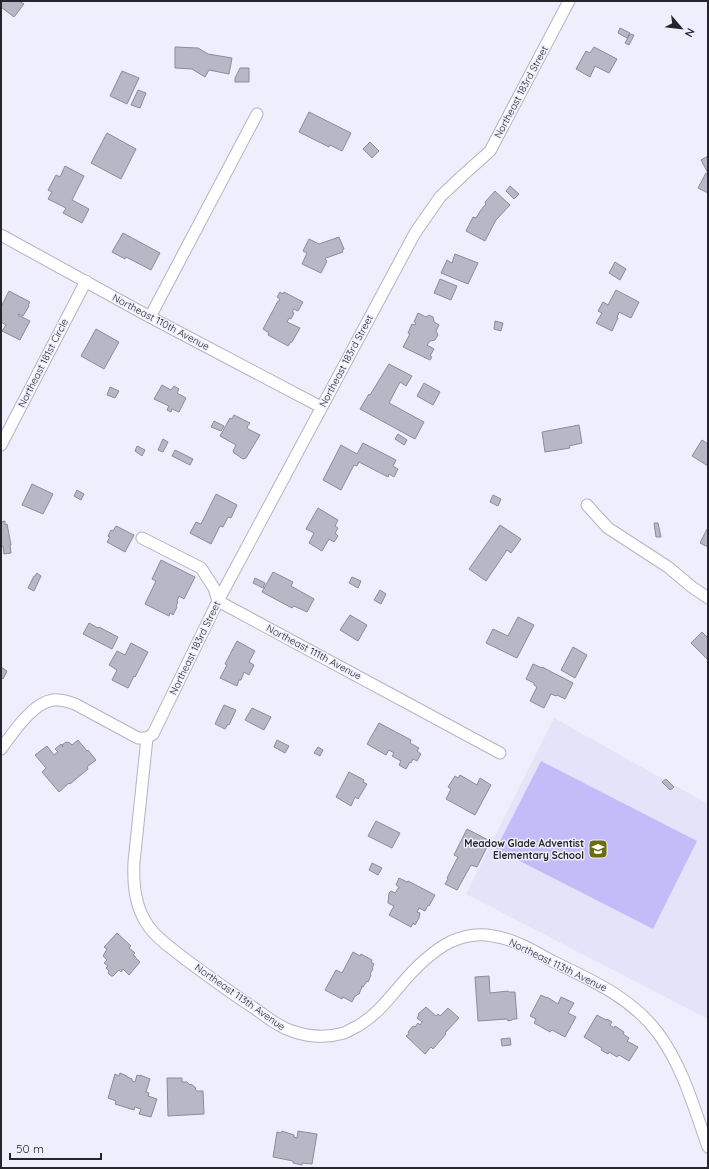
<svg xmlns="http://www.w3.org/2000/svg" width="709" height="1169" font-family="Quicksand,sans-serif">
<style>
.built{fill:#e5e3fa}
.green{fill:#c4bcf9}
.building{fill:#b8b7c6;stroke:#8c8b99}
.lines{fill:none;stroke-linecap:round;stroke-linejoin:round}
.minor-casing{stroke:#b5b3c2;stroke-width:13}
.minor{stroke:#fff;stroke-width:11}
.labels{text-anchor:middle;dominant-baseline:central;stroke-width:3;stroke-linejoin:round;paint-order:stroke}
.street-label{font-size:10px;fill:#26252b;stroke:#efeefd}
.poi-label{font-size:10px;font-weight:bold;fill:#26252b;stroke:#efeefd;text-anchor:end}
</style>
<rect width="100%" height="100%" fill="#efeefd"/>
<path class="built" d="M554,718L708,804V1019L466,894Z"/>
<path class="green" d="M541,761L697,841L653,929L496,849Z"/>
<path class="building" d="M1,1H19L24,4L14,17L1,7Z
M620,28L630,33L627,38L618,33Z
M630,34L634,35L629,45L625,43Z
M175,47L198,48L208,54L232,58L229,74L209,70L205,77L192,69L175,68Z
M594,47L617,59L609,73L595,66L590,77L576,69L586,51L590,53Z
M240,68H249V82H235V78Z
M122,71L139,78L127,104L110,96Z
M138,90L146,93L140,108L131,105Z
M309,112L351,133L342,151L330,145L329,147L299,132Z
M107,133L136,149L121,179L91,163Z
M370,142L379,151L372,158L363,149Z
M708,156V173L701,160Z
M65,166L84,176L72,200L89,209L82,223L63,213L66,208L48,199L52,192L48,190L56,175L60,177Z
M706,173L708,174V193L698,188Z
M510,186L519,194L514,199L506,191Z
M495,191L510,205L496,220L485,241L466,231L473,217L476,218L481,210L486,204L485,202Z
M123,233L160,253L151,270L126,257L125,259L112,252Z
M339,237L344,249L342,250L343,252L326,258L325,259L327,261L321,273L302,264L307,253L303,251L309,239L319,244Z
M455,254L478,263L468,284L441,273L447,260L452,263Z
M615,262L626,269L620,280L609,273Z
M440,279L457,286L451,300L434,293Z
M616,290L639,302L631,318L619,312L617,318H618L612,331L596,323L602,313L598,311L603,302L608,305Z
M9,291L30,302L28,305L29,306L23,316L19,314L18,315L30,321L20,340L2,331L6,325L1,322V307Z
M280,292L283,294L284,292L303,302L298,311L294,309L292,312L294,313L291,319L289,318L287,322L300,328L292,342H291L288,346L268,335L269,333L263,329L278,301H279L280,299L277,297Z
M418,313L426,317L429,315L433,317L434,321V322L439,325L436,331L438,335L435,340L430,341L427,345L434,349L430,356L432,357L430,360L403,347L410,334L408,333L412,324L415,325L416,323L414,322Z
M495,321L503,323L501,331L494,329Z
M96,329L119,342L104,369L81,356Z
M389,364L412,376L406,386L400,382L389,403L424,422L415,439L360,409L369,394L370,395Z
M424,383L440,392L433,405L417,396Z
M162,385L171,390L174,386L179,389L177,393L186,398L179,412L172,409L171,412L167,410L169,406L154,399Z
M110,387L119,391L115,398L107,395Z
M234,415L250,423L247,427L248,429L260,435L246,458L243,459L234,453L233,451L236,445L220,436L230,418L232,419Z
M214,421L224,426L221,431L211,427Z
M579,425L582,443L569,446L570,448L545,452L542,432Z
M398,434L407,440L404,445L395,439Z
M163,439L168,442L163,452L158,450Z
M702,440L708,444V466L692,456Z
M363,443L396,460L393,466L398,469L394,477L389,474L388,477L359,462L357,466L354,465L341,490L323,480L341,445L357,454Z
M137,446L145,450L142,456L135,451Z
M175,450L193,459L190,465L172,456Z
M32,484L53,494L43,514L22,505Z
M77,490L84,494L81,500L74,496Z
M216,494L237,505L231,518L228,517L223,527L220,526L211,544L190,533L196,522L201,524Z
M493,495L501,499L498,506L490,502Z
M318,508L338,520L335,526L338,528L335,533L338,536L334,542L329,539L322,551L309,543L314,533L306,529Z
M5,521V525L7,524L11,545H10L11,553L4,554L3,546H1V522Z
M654,523H658L661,537H656Z
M500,525L521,539L511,553L507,550L486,581L469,569Z
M116,526L134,535L125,552L107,542L110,537L108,536L111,530L113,531Z
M707,529H708V547L700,543Z
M161,560L195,577L184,599L179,596L177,601L178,602L176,606L177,607L173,615L170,613L169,616L145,604L156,581L152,579Z
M273,572L293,582L291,586L314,599L307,612L294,606L292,608L262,592Z
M37,573L41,576L34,591L28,588L34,576H35Z
M352,577L361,581L358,588L349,583Z
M255,578L265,583L263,588L253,583Z
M380,590L386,594L381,604L374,600Z
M350,615L367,625L358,641L340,630Z
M518,617L534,625L517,658L486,643L493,629L508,636Z
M89,623L98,628L99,627L118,637L112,649L83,634Z
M702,632L708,638V660L691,643Z
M237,641L255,651L249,662L254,665L249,675L244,672L241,680H239L237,686L220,678L227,665L225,664Z
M131,643L148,652L135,677L134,676L128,688L112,680L117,670L109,665L117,651L125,655Z
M573,647L587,655L575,678L561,670Z
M533,664L542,668V667L573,683L565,699L557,695L556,696L551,694L544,708L530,701L537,687L534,685V683L526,679Z
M1,667L7,671L3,679L2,678L1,679Z
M224,705L236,710L229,725L228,724L225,729L215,724Z
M252,708L271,717L264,730L245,720Z
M379,723L411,740L410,743L419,748L417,751L421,754L417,761L413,759L411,763L410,762L406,769L399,765L401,761L392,756L394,753L389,750L386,755L367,744Z
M78,740L87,751L88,750L96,760L87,767L88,769L70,784L69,783L59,792L42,772L46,768L35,755L47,746L54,755L58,752L55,749L61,744L63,747L62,745L66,742L70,743L72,745Z
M277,740L289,746L285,753L274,747Z
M318,747L323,750L320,756L314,753Z
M349,772L364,780L363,782L367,784L358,799L355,797L351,806L336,797Z
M460,775L477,785L480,778L491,785L475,815L446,799L451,789L448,787L455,776L458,778Z
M666,779L674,787L670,790L662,782Z
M376,821L400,833L392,848L368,836Z
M467,829L490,841L477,867L471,865L457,890L445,884L448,879L447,878L458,857L454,855Z
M372,863L382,868L378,875L369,870Z
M399,878L407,882L408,881L435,895L429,906L428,905L425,911L419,908L417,912L420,913L419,918L415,925L413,923L411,927L389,915L394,906L388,903L389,893L391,891L395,893L399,887L396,885Z
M117,933L131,946L129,948L135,953L133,955L135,956V957L140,962L129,975L123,969L121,972L119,970L113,976H111L108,973L109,971L106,968L108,966L104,963L107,960L103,956L107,949L104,947Z
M353,952L360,956L361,954L372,960L371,962L374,964L372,968L373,969L370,974L371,975L368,982L367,981L363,987L361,986L362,987L359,994H358L356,996H355L352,1002L343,997L342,999L325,990L336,970L342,973Z
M489,976L490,993L508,991L509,992H515L517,1019H513L512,1020L508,1021L507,1019L478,1021L475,977Z
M541,995L547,998V997L558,1004L561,997L574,1003L568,1013L576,1017L565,1037L552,1030L550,1032L534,1023L536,1019L530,1016Z
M426,1007L436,1016L438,1014L440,1016L448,1008L459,1018L445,1033L446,1034L433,1049L431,1047L425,1054L406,1036L409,1034L408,1032L413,1026L415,1027L418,1023L420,1025L422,1022L417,1018L419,1015L418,1014Z
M597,1015L606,1020L607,1019L612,1022L610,1025L614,1028L615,1026L624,1032L623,1034L629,1038L627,1041L638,1047L629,1061L619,1055L617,1057L609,1052L608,1054L601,1050L602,1048L584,1037Z
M510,1038L511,1045L502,1046L501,1039Z
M120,1073L127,1076V1077L132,1079V1081L135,1082L137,1075L140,1076V1075L150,1079L146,1092L149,1093L148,1096L157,1099L151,1117L139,1114L141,1109L135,1107L134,1110L115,1104L116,1101L108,1098L115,1074L119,1076Z
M167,1078H182V1082H187L190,1085L191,1084L196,1088L195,1089L197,1091H203L204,1114L168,1116Z
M282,1131L294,1135V1137L297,1138L298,1131L317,1134L312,1164L302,1163V1165L293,1163V1161L273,1157L277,1132L281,1133Z"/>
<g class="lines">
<defs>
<path id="minor" d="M1,235L150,317L321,407
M150,317L257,114
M1,445L86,281
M587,505L608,528L668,567L692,587L708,598
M142,538L201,568L214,588L218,601L500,753
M147,738L134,862C133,885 135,908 149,927C158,940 173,949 185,959C208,976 231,993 254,1008C266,1016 278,1027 292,1031C309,1037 327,1038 344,1033C349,1031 353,1028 358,1026C376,1015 385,1003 399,987C413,970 429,953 450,942C463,936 479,933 493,936C514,939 534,951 552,961C591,980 631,997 658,1033C683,1067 694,1108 708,1147
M147,738L153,734L218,601L415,233L440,197L461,177L490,151L569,1
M1,749C13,733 32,703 53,700C61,699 68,702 75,704L138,738H147"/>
</defs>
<use href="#minor" class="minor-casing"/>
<use href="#minor" class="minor"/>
</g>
<defs>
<symbol id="school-square" viewBox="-11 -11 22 22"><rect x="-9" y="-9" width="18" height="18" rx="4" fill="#6c6d0f" stroke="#efeefd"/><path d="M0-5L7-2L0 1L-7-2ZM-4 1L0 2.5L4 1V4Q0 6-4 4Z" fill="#fff"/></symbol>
</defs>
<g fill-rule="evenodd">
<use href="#school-square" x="587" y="838" width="22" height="22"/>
</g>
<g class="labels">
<g class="street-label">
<text transform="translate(521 92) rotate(-62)">Northeast 183rd Street</text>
<text transform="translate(161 322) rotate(28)">Northeast 110th Avenue</text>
<text transform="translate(346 361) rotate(-62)">Northeast 183rd Street</text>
<text transform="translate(43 363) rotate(-63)">Northeast 181st Circle</text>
<text transform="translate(195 648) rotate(-64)">Northeast 183rd Street</text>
<text transform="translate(314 652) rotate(28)">Northeast 111th Avenue</text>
<text transform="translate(558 965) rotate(26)">Northeast 113th Avenue</text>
<text transform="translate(240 997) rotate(35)">Northeast 113th Avenue</text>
</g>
<g class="poi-label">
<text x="584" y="843">Meadow Glade Adventist<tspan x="584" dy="12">Elementary School</tspan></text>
</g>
</g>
<rect width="709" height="1169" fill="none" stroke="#26252b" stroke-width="4"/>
<g transform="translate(681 28) rotate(118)" stroke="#efeefd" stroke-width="3" paint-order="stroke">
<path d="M0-3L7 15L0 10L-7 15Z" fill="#26252b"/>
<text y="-6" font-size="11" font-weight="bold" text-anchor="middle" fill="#26252b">N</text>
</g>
<path d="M10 1153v6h91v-6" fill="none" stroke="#26252b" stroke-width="2"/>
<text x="16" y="1153" font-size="12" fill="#26252b" stroke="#efeefd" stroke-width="3" paint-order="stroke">50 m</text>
</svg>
